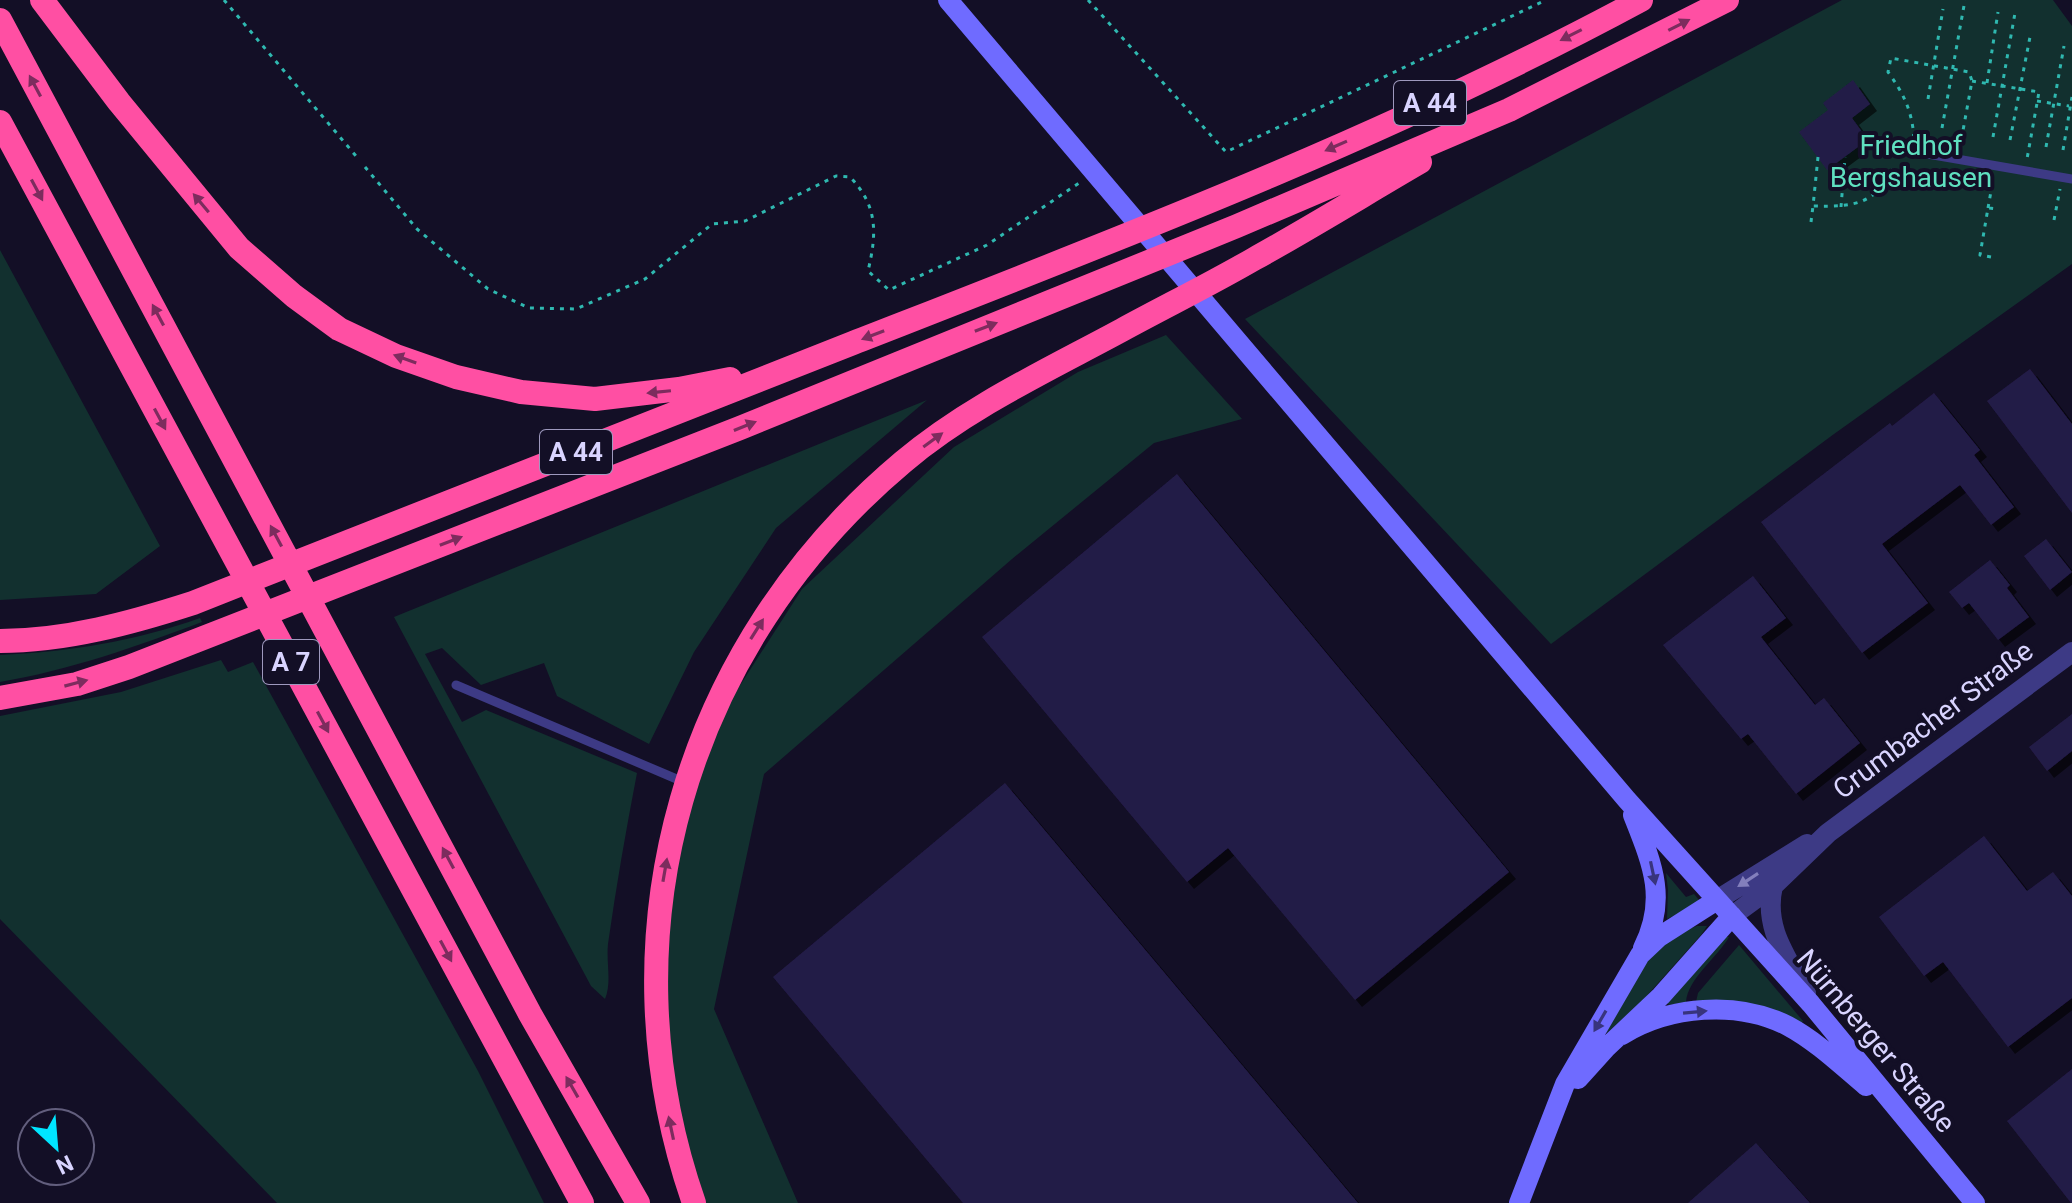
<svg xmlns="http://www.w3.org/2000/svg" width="2072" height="1203" font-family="Roboto,sans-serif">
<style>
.green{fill:#12302f}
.building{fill:#241b47;filter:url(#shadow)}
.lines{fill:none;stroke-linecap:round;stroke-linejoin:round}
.path{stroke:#2fb8b0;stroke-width:3;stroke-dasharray:4 6;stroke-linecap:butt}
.service{stroke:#3d3a85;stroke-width:9}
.tertiary{stroke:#3d3a85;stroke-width:20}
.secondary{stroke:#6f6bff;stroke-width:20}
.motorway{stroke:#ff4fa3;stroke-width:24}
.oneway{fill:#7d2c5e}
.oneway2{fill:#38347d}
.oneway3{fill:#837fbc}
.labels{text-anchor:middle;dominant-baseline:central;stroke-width:8;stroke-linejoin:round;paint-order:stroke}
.shield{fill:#130f26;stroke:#9e99be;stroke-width:2}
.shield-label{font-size:26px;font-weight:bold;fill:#d9d4ff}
.park-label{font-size:28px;fill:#5fe0c0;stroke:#130f26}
.street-label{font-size:28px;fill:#d9d4ff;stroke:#130f26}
</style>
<defs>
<filter id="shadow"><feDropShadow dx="7" dy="7" stdDeviation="0" flood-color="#0009"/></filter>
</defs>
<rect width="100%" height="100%" fill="#130f26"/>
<path class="green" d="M1842,0H2053L2072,26V264L1834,434L1551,644L1245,319Z
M0,250L160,546L96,594L0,600Z
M1166,335L1242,419L1154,443L1012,559L764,774L714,1009L798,1203H701L668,1060L663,966L682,816L730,701L802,589L954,447L1078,372Z
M927,400L776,528L694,652L649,744L557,696L544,663L481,685L442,648L425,654L462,722L486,710L637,773C626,830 616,887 608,944C606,963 612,982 605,999L591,986L394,617Z
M200,618L202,622C135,647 70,670 0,682V655C68,652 136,641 200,618Z
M221,660L228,672L253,662L478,1071L544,1203H277L0,919V716L121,692Z
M1666,873L1686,897L1694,894L1699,900L1694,906L1667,919L1668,890Z
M1697,926H1707L1701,935L1643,1000L1607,1033L1605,1031C1629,991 1649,941 1697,926Z
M1725,937H1729C1717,958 1688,978 1686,1002L1669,1005L1667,1003Z
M1739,945L1803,1021L1800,1026L1696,1002L1698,993Z"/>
<path class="building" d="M1853,80L1870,104L1852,118L1865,136L1858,139V147L1827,170L1799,132L1828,110L1823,103Z
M2030,369L2072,424V513L1987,401Z
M1934,393L1980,450L1974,455L2014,507L1991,525L1960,485L1882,544L1928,603L1862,653L1761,522L1890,423L1892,426Z
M1177,474L1509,872L1355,1000L1228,848L1187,882L982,637Z
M2046,539L2072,572L2050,590L2024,556Z
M1990,560L2010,585L2007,588L2029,617L1998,640L1969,603L1962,608L1949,592Z
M1753,576L1786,618L1761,637L1815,705L1824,698L1860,743L1796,794L1748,734L1741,739L1663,645Z
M2072,714V751L2047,771L2029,747Z
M1005,783L1358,1203H963L773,977Z
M1984,836L2027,891L2053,872L2072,896V998L2008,1047L1943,962L1924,976L1879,917Z
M2072,1069V1203H2071L2007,1121Z
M1756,1143L1810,1203H1688Z"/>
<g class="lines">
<path class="path" d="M224,0L356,156
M1088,0L1226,152L1546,0
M1972,81L2039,92L2027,159
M1987,83L1998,12
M1928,99L1943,9
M2037,101L2069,106
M1942,128L1965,0
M1993,137L2015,13
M1914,138C1912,111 1904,94 1888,72L1891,58L1969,72L1972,81L1960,147
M2010,140L2030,37
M2046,147L2064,46
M2063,150L2072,97
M1818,157L1813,206C1854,207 1877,205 1895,164
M365,167L417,229L488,289L529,308L576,309L645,279L712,224L745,221L836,176L850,177C878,206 877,233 868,271L889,290L987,245L1079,183
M1841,207L1845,157
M1988,208L1993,180
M2054,220L2060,189
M1811,222L1813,206
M1991,257L1980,255L1988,208L1998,209"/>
<path class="service" d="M1864,143L2072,179
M456,685L686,783"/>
<path class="tertiary" d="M1773,886C1763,928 1787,957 1806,993
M1717,900L1807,844
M1732,916L1773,886L1828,833L2072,652"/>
<path class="secondary" d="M948,0L1627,800L1811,1004L1975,1203
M1633,815C1652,863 1668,899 1643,948
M1622,1035C1669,1006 1737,1000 1788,1026C1816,1041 1841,1065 1866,1086
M1578,1079L1606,1048L1661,996L1732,916
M1519,1203L1565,1084L1640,955L1659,937L1717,900"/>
<path class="motorway" d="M42,0L119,102L239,248L294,296L339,329L396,356L456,377L521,392L595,399L679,389L730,379
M0,20L530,1014L638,1203
M0,122L582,1203
M0,641C65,641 131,623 193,603C413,517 632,428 853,343C1119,239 1389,136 1641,0
M0,698L77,684L129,667L740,428L1237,226L1509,110L1727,0
M694,1203C600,934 685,645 903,462C968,407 1048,370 1122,330C1166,306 1211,284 1254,259C1310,228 1365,194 1420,162"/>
</g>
<defs><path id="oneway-solid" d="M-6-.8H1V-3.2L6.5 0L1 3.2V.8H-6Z" transform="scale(2)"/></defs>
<g class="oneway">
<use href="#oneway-solid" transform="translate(1679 25) rotate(-27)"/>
<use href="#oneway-solid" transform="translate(1571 35) rotate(153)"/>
<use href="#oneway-solid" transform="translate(35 86) rotate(-118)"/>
<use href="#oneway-solid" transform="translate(1336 146) rotate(156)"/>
<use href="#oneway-solid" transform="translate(37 190) rotate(62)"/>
<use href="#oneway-solid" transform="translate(201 203) rotate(-130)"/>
<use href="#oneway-solid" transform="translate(158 315) rotate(-118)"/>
<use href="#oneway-solid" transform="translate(986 327) rotate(-21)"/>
<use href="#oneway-solid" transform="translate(873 335) rotate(159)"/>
<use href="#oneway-solid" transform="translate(405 359) rotate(-160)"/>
<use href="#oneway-solid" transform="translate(659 392) rotate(174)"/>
<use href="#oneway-solid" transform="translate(160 419) rotate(62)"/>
<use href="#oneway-solid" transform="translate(745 426) rotate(-22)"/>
<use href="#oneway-solid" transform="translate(933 440) rotate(-36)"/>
<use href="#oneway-solid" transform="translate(276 536) rotate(-118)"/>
<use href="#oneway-solid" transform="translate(451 541) rotate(-21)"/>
<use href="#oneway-solid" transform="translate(757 629) rotate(-58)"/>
<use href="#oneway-solid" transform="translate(76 683) rotate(-15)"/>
<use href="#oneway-solid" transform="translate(323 722) rotate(62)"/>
<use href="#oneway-solid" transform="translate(448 858) rotate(-118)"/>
<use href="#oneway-solid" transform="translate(665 870) rotate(-80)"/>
<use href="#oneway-solid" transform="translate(446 951) rotate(62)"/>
<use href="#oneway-solid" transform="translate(572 1087) rotate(-120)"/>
<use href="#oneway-solid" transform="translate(671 1128) rotate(-102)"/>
</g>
<g class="oneway2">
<use href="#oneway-solid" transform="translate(1653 873) rotate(78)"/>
<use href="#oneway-solid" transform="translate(1695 1012) rotate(-5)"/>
<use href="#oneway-solid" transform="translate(1600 1021) rotate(120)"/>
</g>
<use class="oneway3" href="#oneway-solid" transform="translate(1748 880) rotate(147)"/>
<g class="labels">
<g class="shield">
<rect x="1394" y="81" width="72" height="44" rx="6"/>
<rect x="540" y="430" width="72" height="44" rx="6"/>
<rect x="263" y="640" width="56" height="44" rx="6"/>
</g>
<g class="shield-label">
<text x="1430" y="103">A 44</text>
<text x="576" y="452">A 44</text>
<text x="291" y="662">A 7</text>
</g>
<g class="park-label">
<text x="1911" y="145">Friedhof<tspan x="1911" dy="32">Bergshausen</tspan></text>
</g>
<g class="street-label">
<text transform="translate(1933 720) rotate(-37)">Crumbacher Straße</text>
<text transform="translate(1876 1041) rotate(50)">Nürnberger Straße</text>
</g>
</g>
<g transform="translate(56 1147) rotate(154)"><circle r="38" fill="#130f26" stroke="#625e7d" stroke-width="2"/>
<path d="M0-6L14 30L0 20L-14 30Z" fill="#00e5ff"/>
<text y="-12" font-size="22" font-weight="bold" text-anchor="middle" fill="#d9d4ff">N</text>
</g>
</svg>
